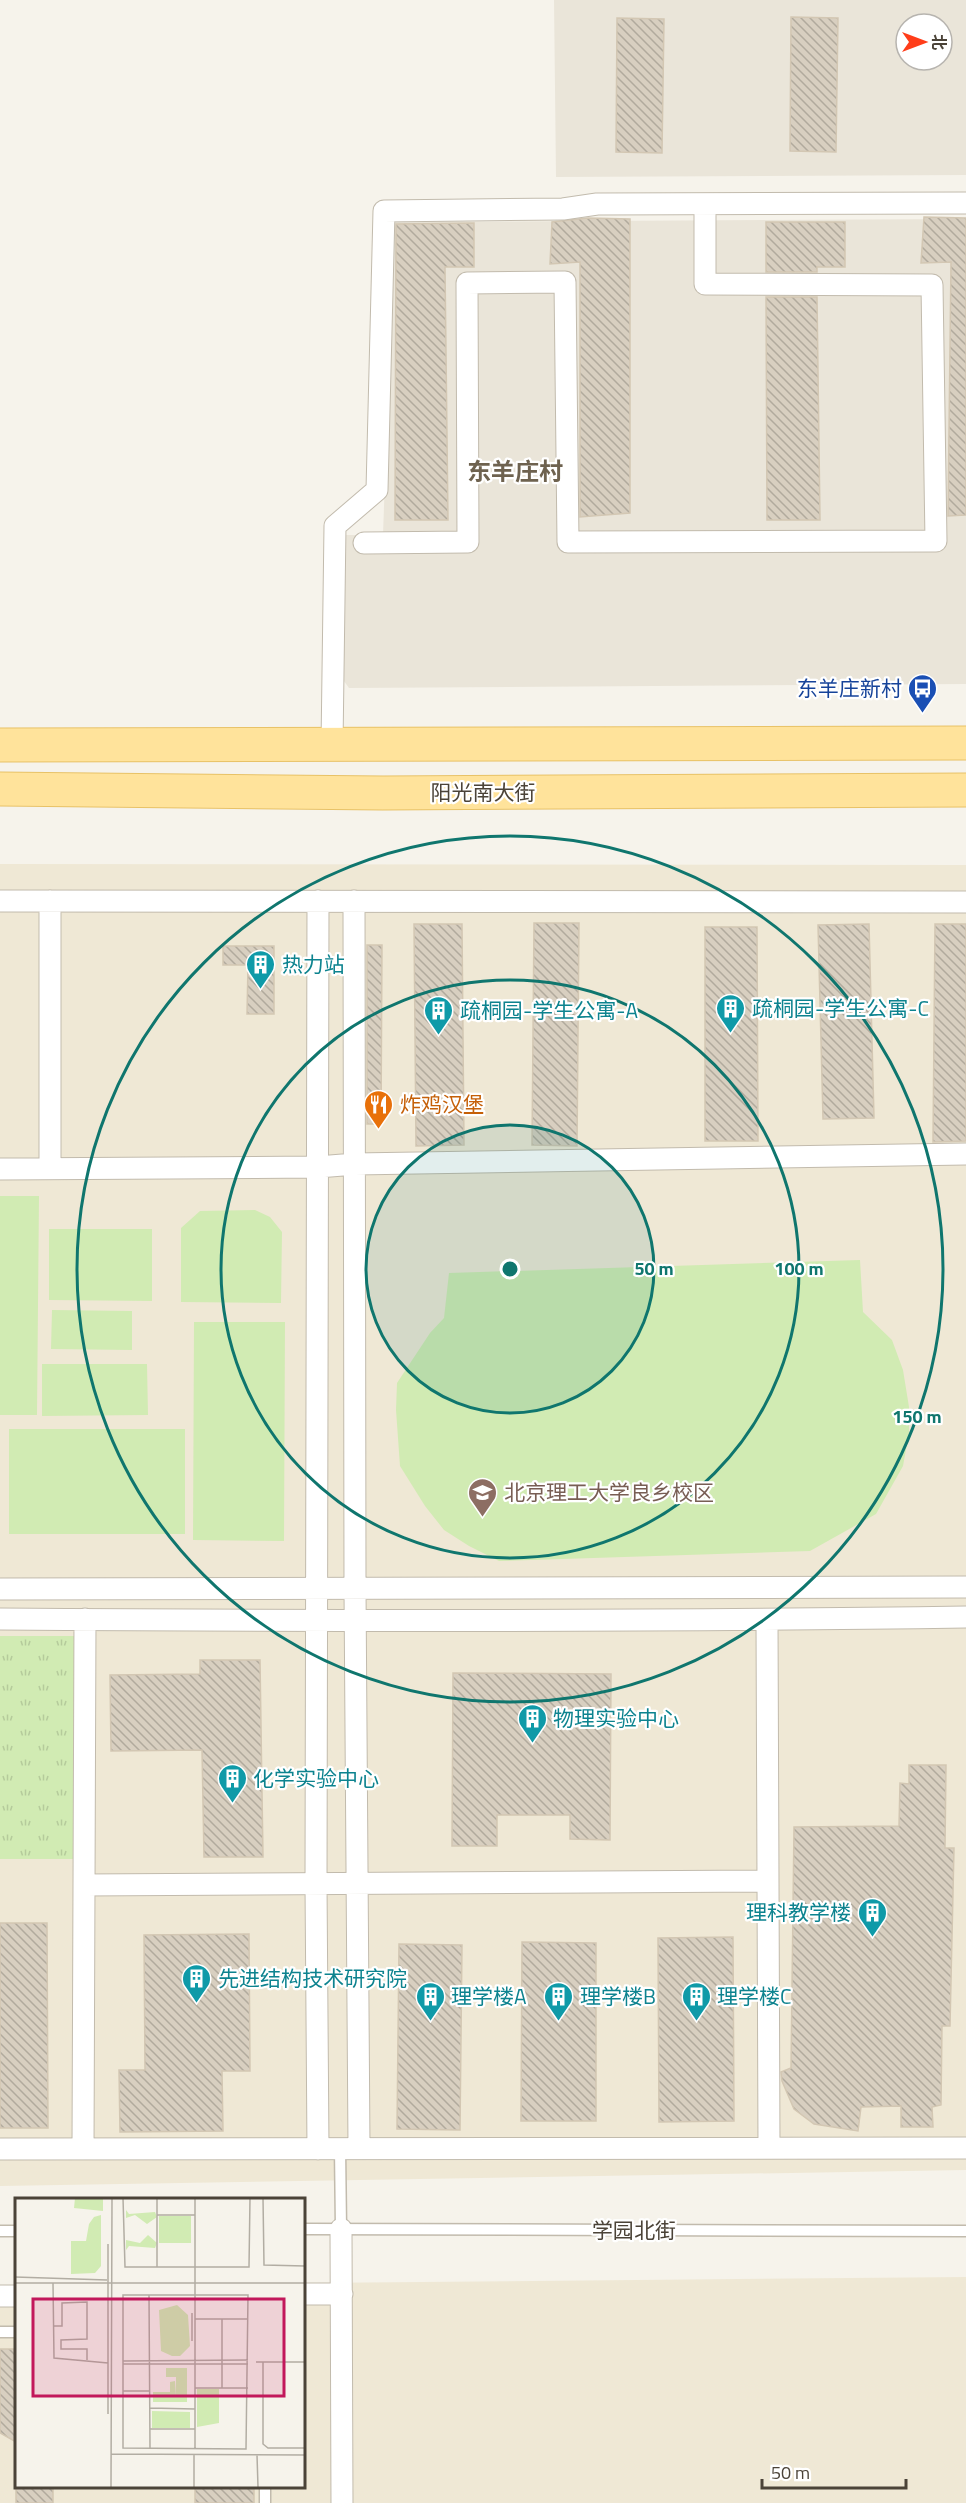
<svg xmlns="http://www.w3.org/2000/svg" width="966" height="2503" font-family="'Titillium Web','Noto Sans SC',sans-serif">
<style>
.residential{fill:#eae5d9;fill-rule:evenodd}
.education{fill:#efe8d5}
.grass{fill:url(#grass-tufts)}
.pitch{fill:#d1ebb3}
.building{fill:url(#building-back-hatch);stroke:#d3c7b3;stroke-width:1.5}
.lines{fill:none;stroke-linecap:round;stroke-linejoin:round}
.service-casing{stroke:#c2bbad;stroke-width:13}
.minor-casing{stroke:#c2bbad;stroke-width:23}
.primary-casing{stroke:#e8c267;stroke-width:35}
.service{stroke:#fff;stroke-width:10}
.minor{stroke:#fff;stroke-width:21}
.primary{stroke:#ffe39b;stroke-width:33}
.ring{fill:none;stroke:#0f766e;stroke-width:3}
.labels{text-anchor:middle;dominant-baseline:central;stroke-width:4.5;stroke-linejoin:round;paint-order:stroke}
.transit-label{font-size:21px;fill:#164399;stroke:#fff;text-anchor:end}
.street-label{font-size:21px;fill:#4b4338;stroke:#fff}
.culture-label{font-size:21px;fill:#0d838f;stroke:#fff;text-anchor:start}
.food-label{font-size:21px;fill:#c56008;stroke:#fff;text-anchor:start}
.education-label{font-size:21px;fill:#785e54;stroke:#fff;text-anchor:start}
.quarter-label{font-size:24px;font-weight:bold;fill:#6e624f;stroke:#fff}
.inset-road{fill:none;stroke:#b2ada3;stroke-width:1.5}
.view{fill:#c2185b;fill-opacity:0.15;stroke:#c2185b;stroke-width:3}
.inset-edge{fill:none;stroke:#4b4338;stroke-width:3}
.centre{fill:#0f766e;stroke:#fff;stroke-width:3}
.ring-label{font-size:18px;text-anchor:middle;font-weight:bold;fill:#0f766e;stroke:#fff;stroke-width:4.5;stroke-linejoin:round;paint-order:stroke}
</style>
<defs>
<pattern id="grass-tufts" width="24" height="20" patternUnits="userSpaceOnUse" patternTransform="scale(1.5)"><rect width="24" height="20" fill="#d1ebb3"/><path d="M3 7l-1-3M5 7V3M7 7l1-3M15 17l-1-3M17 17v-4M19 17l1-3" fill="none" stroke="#b5cb9b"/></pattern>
<pattern id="building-back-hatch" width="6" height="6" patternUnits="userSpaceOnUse" patternTransform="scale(1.5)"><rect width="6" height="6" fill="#d8cfc0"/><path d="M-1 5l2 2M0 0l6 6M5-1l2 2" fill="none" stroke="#b1aa9d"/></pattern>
</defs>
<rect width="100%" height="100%" fill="#f6f3eb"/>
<path class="residential" d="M554,0H966V175L556,177ZM906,24H942V60H906Z
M966,219V684L349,688L341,677L345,535H383L394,222Z"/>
<path class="education" d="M0,864L966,865V2170L0,2186Z
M966,2277V2503H0V2285H16V2486H303V2283Z"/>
<path class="grass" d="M0,1636H76V1859H0Z"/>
<path class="pitch" d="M0,1196H39L37,1415H0Z
M255,1210L270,1217L282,1232L281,1303L181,1302V1228L200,1211Z
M49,1229H152V1301L49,1300Z
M860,1260L863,1312L892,1340L903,1370L909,1407V1433L903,1466L876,1514L810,1551L499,1561L469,1546L444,1530L425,1506L400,1466L396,1410L397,1383L430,1333L444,1318L449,1273Z
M52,1310L132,1311V1350L51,1349Z
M194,1322H285L284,1541L193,1540Z
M42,1364H147L148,1415L42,1416Z
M9,1429H185V1534H9Z"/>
<path class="building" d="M791,17L838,18L836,152L790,151Z
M617,18L664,19L662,153L616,152Z
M924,217L966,218V515L948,516L951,262L921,263Z
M588,218L630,219V513L580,517V262L550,264L552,222Z
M766,222H845V267H817V272H766Z
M474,223V267H445L448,520H395L396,224Z
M766,297H817L820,520H767Z
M534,923H579L577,1146L532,1145Z
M414,924H462L464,1145L416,1146Z
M869,924L874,1118L823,1119L818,925Z
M935,924H966V1141L933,1142Z
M705,927H757L758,1141H705Z
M367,945H382L381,1124H367Z
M223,946H274V1014H247L248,965H223Z
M200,1660H260L263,1857H204L202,1750L111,1751L110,1675L200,1674Z
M453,1673L611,1674L610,1840L570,1839V1815H497V1846H452Z
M909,1765H946L945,1848H954L950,2026H942L941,2105L932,2107L933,2127H901V2106L861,2107L858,2131L814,2124L794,2109L782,2081L781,2072L791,2068L794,1827L899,1826L900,1783L909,1784Z
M0,1923H47L48,2128H0Z
M249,1934L250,2071H222L223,2131L120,2132L119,2070H145L144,1935Z
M733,1937L734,2121L659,2122L658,1938Z
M522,1942L596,1943V2121H521Z
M399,1944L462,1945L460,2130L397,2129Z
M0,2349H16V2442L0,2433Z
M16,2487H53V2503H16Z
M195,2487H254V2503H195Z"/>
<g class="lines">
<defs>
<path id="service" d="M340,2148L341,2229
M303,2229L966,2231
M0,2231H16
M0,2332H16
M265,2486V2503"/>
<path id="minor" d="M364,543L468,542L467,283L565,282L568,542L936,541L932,285L705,284V204
M332,745L335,526L377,490L384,211L563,209L597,204L966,203
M0,901L966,902
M318,901L316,1884L318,2149
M354,901L355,1589L359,2147
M50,1168V901
M0,1169L318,1167L355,1164L966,1154
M0,1589L966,1587
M0,1619C322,1621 644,1622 966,1617
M767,1620L769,2148
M84,1885L768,1881
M0,2149L966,2148
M83,2149L85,1619
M341,2229L342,2503
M303,2294H342
M0,2296H16"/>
<path id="primary" d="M0,745L966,743
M0,789L383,793L966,790"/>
</defs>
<use href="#service" class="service-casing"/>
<use href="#minor" class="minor-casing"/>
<use href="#primary" class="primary-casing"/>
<use href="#service" class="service"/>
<use href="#minor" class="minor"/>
<use href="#primary" class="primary"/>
</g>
<circle cx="510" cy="1269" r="144" fill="#0f766e" fill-opacity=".12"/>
<g class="ring">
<circle cx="510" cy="1269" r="144"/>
<circle cx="510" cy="1269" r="289"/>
<circle cx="510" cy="1269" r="433"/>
</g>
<defs>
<symbol id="bus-pin" viewBox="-11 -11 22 30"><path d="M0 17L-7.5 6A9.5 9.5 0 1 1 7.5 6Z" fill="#1a4fb4" stroke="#fff"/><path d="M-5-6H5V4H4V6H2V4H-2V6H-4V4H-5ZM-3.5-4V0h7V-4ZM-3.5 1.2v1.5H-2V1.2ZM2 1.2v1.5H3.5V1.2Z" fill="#fff"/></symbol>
<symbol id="building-pin" viewBox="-11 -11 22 30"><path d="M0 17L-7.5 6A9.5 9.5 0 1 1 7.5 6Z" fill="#0f9aa8" stroke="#fff"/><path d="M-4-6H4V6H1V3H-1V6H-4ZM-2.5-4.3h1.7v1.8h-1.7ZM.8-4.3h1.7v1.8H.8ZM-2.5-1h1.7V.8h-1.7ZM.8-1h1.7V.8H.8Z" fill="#fff"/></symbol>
<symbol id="restaurant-pin" viewBox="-11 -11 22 30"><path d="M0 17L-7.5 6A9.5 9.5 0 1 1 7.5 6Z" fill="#e8710a" stroke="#fff"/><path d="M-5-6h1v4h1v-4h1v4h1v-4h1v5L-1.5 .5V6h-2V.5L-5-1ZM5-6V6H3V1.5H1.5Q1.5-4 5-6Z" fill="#fff"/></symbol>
<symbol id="university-pin" viewBox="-11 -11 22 30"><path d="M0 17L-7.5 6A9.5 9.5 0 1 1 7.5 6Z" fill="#8d6e63" stroke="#fff"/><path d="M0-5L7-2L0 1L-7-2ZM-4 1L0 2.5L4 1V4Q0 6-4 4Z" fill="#fff"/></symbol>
</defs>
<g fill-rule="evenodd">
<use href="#bus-pin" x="906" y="672" width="33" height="45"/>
<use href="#building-pin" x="244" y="948" width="33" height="45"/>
<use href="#building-pin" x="714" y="992" width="33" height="45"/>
<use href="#building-pin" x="422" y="994" width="33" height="45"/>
<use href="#restaurant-pin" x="362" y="1088" width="33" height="45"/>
<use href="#university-pin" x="466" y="1476" width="33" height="45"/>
<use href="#building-pin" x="516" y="1702" width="33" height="45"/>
<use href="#building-pin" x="216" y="1762" width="33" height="45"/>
<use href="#building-pin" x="856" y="1896" width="33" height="45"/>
<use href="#building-pin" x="180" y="1962" width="33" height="45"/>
<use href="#building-pin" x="414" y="1980" width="33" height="45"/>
<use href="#building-pin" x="542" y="1980" width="33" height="45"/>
<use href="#building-pin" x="680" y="1980" width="33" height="45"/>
</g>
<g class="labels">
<g class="transit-label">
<text x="902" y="688">东羊庄新村</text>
</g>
<g class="street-label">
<text x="483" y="792">阳光南大街</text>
<text x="634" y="2230">学园北街</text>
</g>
<g class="culture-label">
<text x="282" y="964">热力站</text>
<text x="752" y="1008">疏桐园-学生公寓-C</text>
<text x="460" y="1010">疏桐园-学生公寓-A</text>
<text x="553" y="1718">物理实验中心</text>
<text x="253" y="1778">化学实验中心</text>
<text x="851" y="1912" text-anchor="end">理科教学楼</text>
<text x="218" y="1978">先进结构技术研究院</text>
<text x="451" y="1996">理学楼A</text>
<text x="580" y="1996">理学楼B</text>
<text x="717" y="1996">理学楼C</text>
</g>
<g class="food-label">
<text x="400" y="1104">炸鸡汉堡</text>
</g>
<g class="education-label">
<text x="504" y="1492">北京理工大学良乡校区</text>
</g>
<g class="quarter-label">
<text x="515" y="471">东羊庄村</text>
</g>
</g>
<g transform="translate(15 2198)">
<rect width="290" height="290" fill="#f6f3eb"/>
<path d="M111,12L114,16L140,14L142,19L132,26L120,17L111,20ZM86,17V68L80,75L56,76V43H71L74,26L79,19ZM144,18H176V45H144ZM133,37L142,45L140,50L114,48L111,52V42L125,45ZM182,191H204V225L182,229Z" fill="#d1ebb3"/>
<path d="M60,0H88V13L59,10ZM137,213L175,214V230H137Z" fill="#d1ebb3"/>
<path d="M162,107L173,117L175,148L165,158H157L146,153L144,112ZM151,170H172V204H138V194H155V184L160,183L161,198V179H151Z" fill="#d1ebb3"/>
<path class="inset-road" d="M108,0L110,69H234L235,0M142,0V69M180,0V250M248,0L249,67L290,68M142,17H180M93,46V216M0,79L92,82M0,85H290M38,85L39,160L93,165M108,97H233L231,251L108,250ZM134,97L135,250M177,115V143M180,121H233M207,121V190M38,128H47V105L72,104V141L46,142V151H72V162M108,163L233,162M241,164H290M248,164V246L253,250H290M108,166H233M180,190H233M108,193H135M135,210L180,211M135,231H180M96,256L290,257M179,256V289M242,257L243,289M96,289L97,0"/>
<path class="view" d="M18,101H269V198H18Z"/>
<rect width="290" height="290" class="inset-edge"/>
</g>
<circle cx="510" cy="1269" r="9" class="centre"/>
<g class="ring-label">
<text x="654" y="1275">50 m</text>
<text x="799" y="1275">100 m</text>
<text x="917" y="1423">150 m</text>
</g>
<g transform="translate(924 42) rotate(90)"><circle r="28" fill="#ffffff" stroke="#b7b4af" stroke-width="1.5"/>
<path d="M0-4.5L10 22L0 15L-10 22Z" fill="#ff3d19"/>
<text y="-9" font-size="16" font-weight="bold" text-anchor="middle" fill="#4b4338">北</text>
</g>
<path d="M762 2479v9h144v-9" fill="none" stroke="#4b4338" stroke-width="3"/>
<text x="771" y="2479" font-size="18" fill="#4b4338" stroke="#ffffff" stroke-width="4.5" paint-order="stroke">50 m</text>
</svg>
